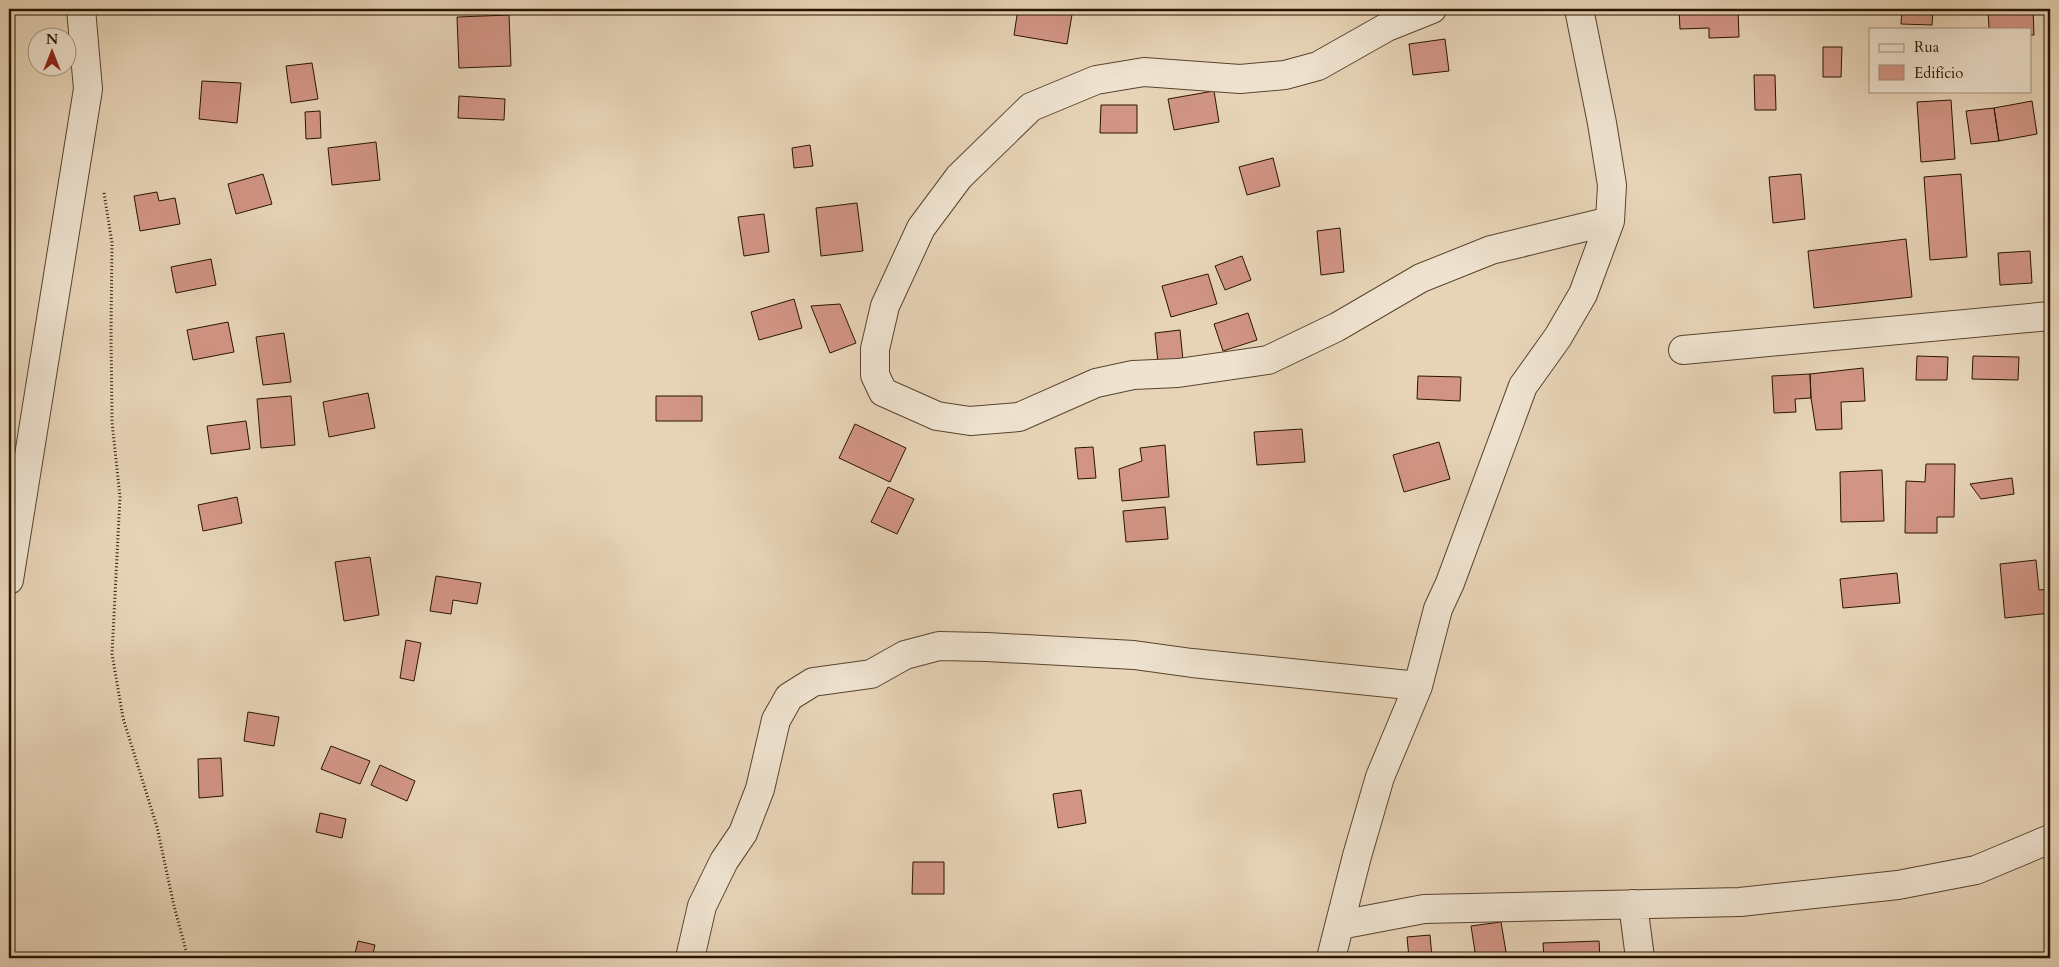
<svg xmlns="http://www.w3.org/2000/svg" width="2059" height="967" font-family="Cardo,serif">
<style>
.building{fill:#d29585;stroke:#281400}
.lines{fill:none;stroke-linecap:round;stroke-linejoin:round}
.minor-casing{stroke:#58442e;stroke-width:30}
.path{stroke:#281400;stroke-width:3;stroke-dasharray:1 2.5;stroke-linecap:butt}
.minor{stroke:#efe3d0;stroke-width:28}
</style>
<rect width="100%" height="100%" fill="#e7d4b7"/>
<filter id="stains"><feTurbulence type="fractalNoise" baseFrequency=".004" numOctaves="4"/><feColorMatrix values="0 0 0 0 .2 0 0 0 0 .09 0 0 0 0 .02 0 0 0 .5 -.17"/></filter>
<radialGradient id="worn" r=".72"><stop offset=".6" stop-color="#630" stop-opacity="0"/><stop offset="1" stop-color="#630" stop-opacity=".3"/></radialGradient>
<path class="building" d="M1018,9H1073L1067,44L1014,35Z
M1679,9H1738L1739,37L1709,38V28L1680,29Z
M1902,9H1933L1932,25L1901,24Z
M1988,9H2033L2034,35H2030V29H1989Z
M509,15L511,66L459,68L457,17Z
M1445,39L1449,71L1413,75L1409,44Z
M1823,47H1842L1841,77H1823Z
M312,63L318,99L291,103L286,66Z
M1754,75H1775L1776,110H1755Z
M202,81L241,83L237,123L199,119Z
M1214,91L1219,122L1174,130L1168,99Z
M459,96L505,99L504,120L458,118Z
M1951,100L1955,159L1921,162L1917,102Z
M2032,101L2037,134L1999,141L1994,108Z
M1101,105H1137V133H1100Z
M1994,108L1999,141L1971,144L1966,111Z
M320,111L321,138L306,139L305,112Z
M376,142L380,180L332,185L328,148Z
M810,145L813,166L794,168L792,148Z
M1273,158L1280,186L1247,195L1239,167Z
M263,174L272,204L236,214L228,184Z
M1801,174L1805,219L1773,223L1769,177Z
M1961,174L1967,257L1930,260L1924,177Z
M157,192L159,201L175,198L180,224L140,231L134,196Z
M857,203L863,251L821,256L816,208Z
M764,214L769,252L744,256L738,217Z
M1340,228L1344,272L1321,275L1317,231Z
M1906,239L1912,297L1814,308L1808,251Z
M2030,251L2032,283L2000,285L1998,253Z
M1242,256L1251,280L1225,290L1215,266Z
M211,259L216,285L176,293L171,267Z
M1208,274L1217,304L1171,317L1162,286Z
M794,299L802,328L759,340L751,312Z
M840,304L856,343L830,353L811,306Z
M1248,313L1257,340L1223,351L1214,324Z
M228,322L234,352L193,360L187,330Z
M1180,330L1183,360L1158,363L1155,333Z
M284,333L291,382L263,385L256,337Z
M1917,356L1948,357L1947,380H1916Z
M1973,356L2019,357L2018,380L1972,379Z
M1863,368L1865,401L1841,402L1842,429L1816,430L1811,398L1810,374Z
M1810,374L1811,398L1795,399L1796,412L1774,413L1772,376Z
M1418,376L1461,377L1460,401L1417,399Z
M368,393L375,428L329,437L323,402Z
M291,396L295,445L261,448L257,399Z
M656,396H702V421H656Z
M246,421L250,449L211,454L207,426Z
M855,424L906,448L890,482L839,458Z
M1302,429L1305,462L1257,465L1254,432Z
M1439,442L1450,479L1404,492L1393,455Z
M1165,445L1169,497L1122,501L1119,469L1142,461L1140,448Z
M1093,447L1096,478L1078,479L1075,448Z
M1926,464H1955L1954,517H1937V533H1905L1906,481L1925,482Z
M1882,470L1884,521L1841,522L1840,472Z
M2012,478L2014,494L1981,499L1970,484Z
M888,487L914,499L897,534L871,522Z
M237,497L242,523L203,531L198,505Z
M1165,507L1168,539L1126,542L1123,511Z
M370,557L379,615L344,621L335,562Z
M2036,560L2039,590L2050,589V613L2005,618L2000,564Z
M1897,573L1900,603L1843,608L1840,579Z
M436,576L481,583L477,604L453,600L451,614L430,611Z
M406,640L421,643L414,681L400,678Z
M248,712L279,717L274,746L244,741Z
M331,746L370,761L360,784L321,769Z
M221,758L223,796L199,798L198,759Z
M380,765L415,781L407,801L371,785Z
M1081,790L1086,823L1058,828L1053,794Z
M320,813L346,819L342,838L316,832Z
M913,862H944V894H912Z
M1501,922L1507,958H1476L1471,926Z
M1430,935L1432,958H1409L1407,937Z
M358,941L375,945L372,958H354Z
M1599,941L1600,958H1544L1543,943Z"/>
<g class="lines">
<defs>
<path id="minor" d="M1432,9L1387,27L1318,66L1285,75L1240,79L1144,72L1096,80L1031,107L959,177L921,228L885,306L875,349V375L883,392L937,416L970,421L1019,417L1096,383L1133,375L1178,373L1268,360L1337,327L1421,278L1491,250L1610,221
M1683,350L2050,316
M9,580L88,89L81,9
M1633,904L1640,958
M1340,925L1424,909L1740,902L1898,885L1976,870L2050,839
M690,958L702,906L724,861L743,833L760,789L776,720L789,697L813,682L871,674L905,655L939,646L987,647L1134,655L1192,663L1418,686
M1331,958L1357,856L1380,777L1418,686L1438,609L1450,583L1523,386L1558,337L1583,294L1610,221L1612,185L1602,123L1579,9"/>
</defs>
<use href="#minor" class="minor-casing"/>
<path class="path" d="M104,193L112,243L111,332L112,422L120,497L112,654L123,718L157,827L174,906L188,958"/>
<use href="#minor" class="minor"/>
</g>
<rect width="2059" height="967" fill="none" stroke="#e7d4b7" stroke-width="30"/>
<rect x="10" y="10" width="2039" height="947" fill="none" stroke="#281400" stroke-width="2.5"/>
<rect x="15" y="15" width="2029" height="937" fill="none" stroke="#281400"/>
<rect x="1869" y="28" width="162" height="65" fill="#efe3d0" stroke="#9f907d"/>
<rect x="1879" y="44" width="25" height="8" fill="#efe3d0" stroke="#9f907d"/>
<text x="1914" y="52" font-size="15" fill="#281400">Rua</text>
<rect x="1879" y="65" width="25" height="15" fill="#d29585" stroke="#9f907d"/>
<text x="1914" y="78" font-size="15" fill="#281400">Edifício</text>
<g transform="translate(52 52)"><circle r="24" fill="#efe3d0" stroke="#9f907d"/>
<path d="M0-4L9 19L0 12L-9 19Z" fill="#8f2418"/>
<text y="-8" font-size="14" font-weight="bold" text-anchor="middle" fill="#281400">N</text>
</g>
<rect width="100%" height="100%" filter="url(#stains)"/>
<rect width="100%" height="100%" fill="url(#worn)"/>
</svg>
